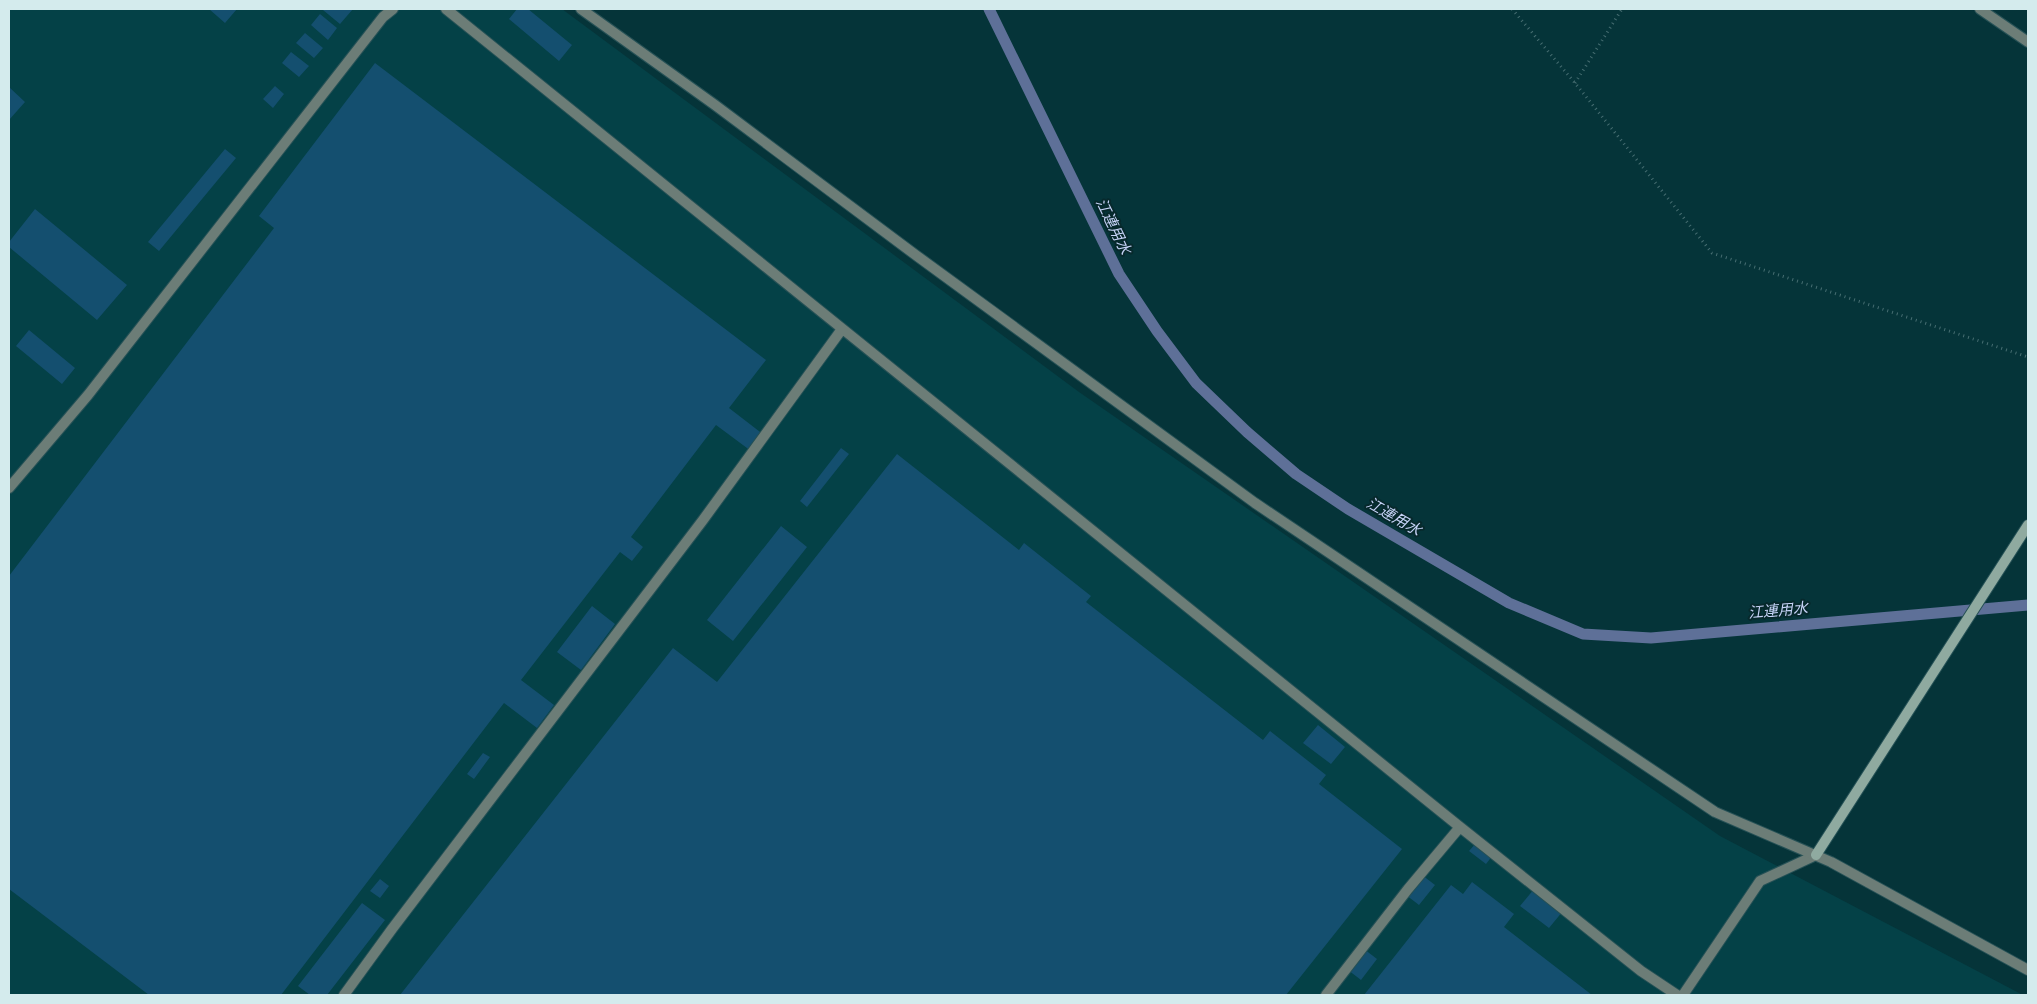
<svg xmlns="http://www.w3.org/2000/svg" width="2037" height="1004" font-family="Overpass,'Noto Sans JP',sans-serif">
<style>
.built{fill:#044147}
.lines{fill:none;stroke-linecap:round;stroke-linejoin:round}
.stream{stroke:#5e7098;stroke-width:11}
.building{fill:#144f6f}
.lane-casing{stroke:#265156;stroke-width:12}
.street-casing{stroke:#265156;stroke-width:12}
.secondary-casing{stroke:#265156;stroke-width:12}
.path{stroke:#476e72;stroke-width:3;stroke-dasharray:1 4;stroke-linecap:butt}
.lane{stroke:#6c7d77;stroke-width:10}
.street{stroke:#6c7d77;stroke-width:10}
.secondary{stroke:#8faaa0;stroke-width:10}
.labels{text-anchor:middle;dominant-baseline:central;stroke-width:4;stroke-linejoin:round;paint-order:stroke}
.water-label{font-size:15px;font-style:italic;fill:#c6d3f7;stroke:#07292c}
</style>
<rect width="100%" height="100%" fill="#053439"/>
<path class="built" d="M9,9H562L1079,392L1720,836L2021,994L9,995Z"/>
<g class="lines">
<path class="stream" d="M989,9L1119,274L1157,331L1196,383L1247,432L1296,474L1348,509L1509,603L1583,634L1651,638L2028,605"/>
</g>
<path class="building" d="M209,9H237L225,23Z
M324,9H353L340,24L323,10Z
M517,9H528L572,45L559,61L509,19Z
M320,14L337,28L328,40L311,25Z
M305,33L323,48L314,58L296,43Z
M291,52L309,66L299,77L282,63Z
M375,63L766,360L729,408L764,435L751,451L716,425L631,537L643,547L632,561L620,552L521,680L554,705L537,728L504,703L281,995H149L9,889V576L274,228L259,216Z
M275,86L284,94L273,108L263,99Z
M9,87L25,102L9,120Z
M225,149L236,158L159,251L148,242Z
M35,209L127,285L97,320L9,247V242Z
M29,330L75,368L62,384L16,346Z
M841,448L849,454L807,507L800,501Z
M897,454L1019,550L1024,543L1091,596L1086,602L1263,740L1270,731L1326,775L1319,784L1402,849L1286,995H400L673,648L717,682Z
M781,526L807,547L733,641L707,620Z
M592,606L615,624L581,670L557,652Z
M1318,725L1345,747L1331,764L1303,743Z
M483,753L490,757L474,779L467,774Z
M1476,843L1493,855L1486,864L1469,851Z
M1422,875L1435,885L1419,905L1406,895Z
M380,879L389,886L380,898L370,891Z
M1472,882L1514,914L1504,927L1592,995H1364L1451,885L1463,894Z
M1534,889L1563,911L1549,928L1520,906Z
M362,903L385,920L327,995H310L298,986Z
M1364,949L1377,959L1361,980L1348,970Z"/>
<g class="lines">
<defs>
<path id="lane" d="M446,9L1460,827L1641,971L1677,995
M9,488L88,395L383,17L393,9
M344,995L392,929L703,520L842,329
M1326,995L1408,889L1460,827
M1683,995L1760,881L1816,855"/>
<path id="street" d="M581,9L715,105L917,256L1255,503L1715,812L1831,862L2028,970
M1980,9L2028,42"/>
<path id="secondary" d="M1816,855L2028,525"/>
</defs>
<use href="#lane" class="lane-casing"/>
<use href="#street" class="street-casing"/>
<use href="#secondary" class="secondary-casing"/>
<path class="path" d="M1512,9L1575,83L1712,253L2028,357
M1575,83L1622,9"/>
<use href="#lane" class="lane"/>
<use href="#street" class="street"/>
<use href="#secondary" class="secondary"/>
</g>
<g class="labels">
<g class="water-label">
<text transform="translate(1112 227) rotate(64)">江連用水</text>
<text transform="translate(1393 518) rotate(30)">江連用水</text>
<text transform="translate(1778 612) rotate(-5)">江連用水</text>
</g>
</g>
<rect width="2037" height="1004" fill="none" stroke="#d4ebed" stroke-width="20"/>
</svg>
